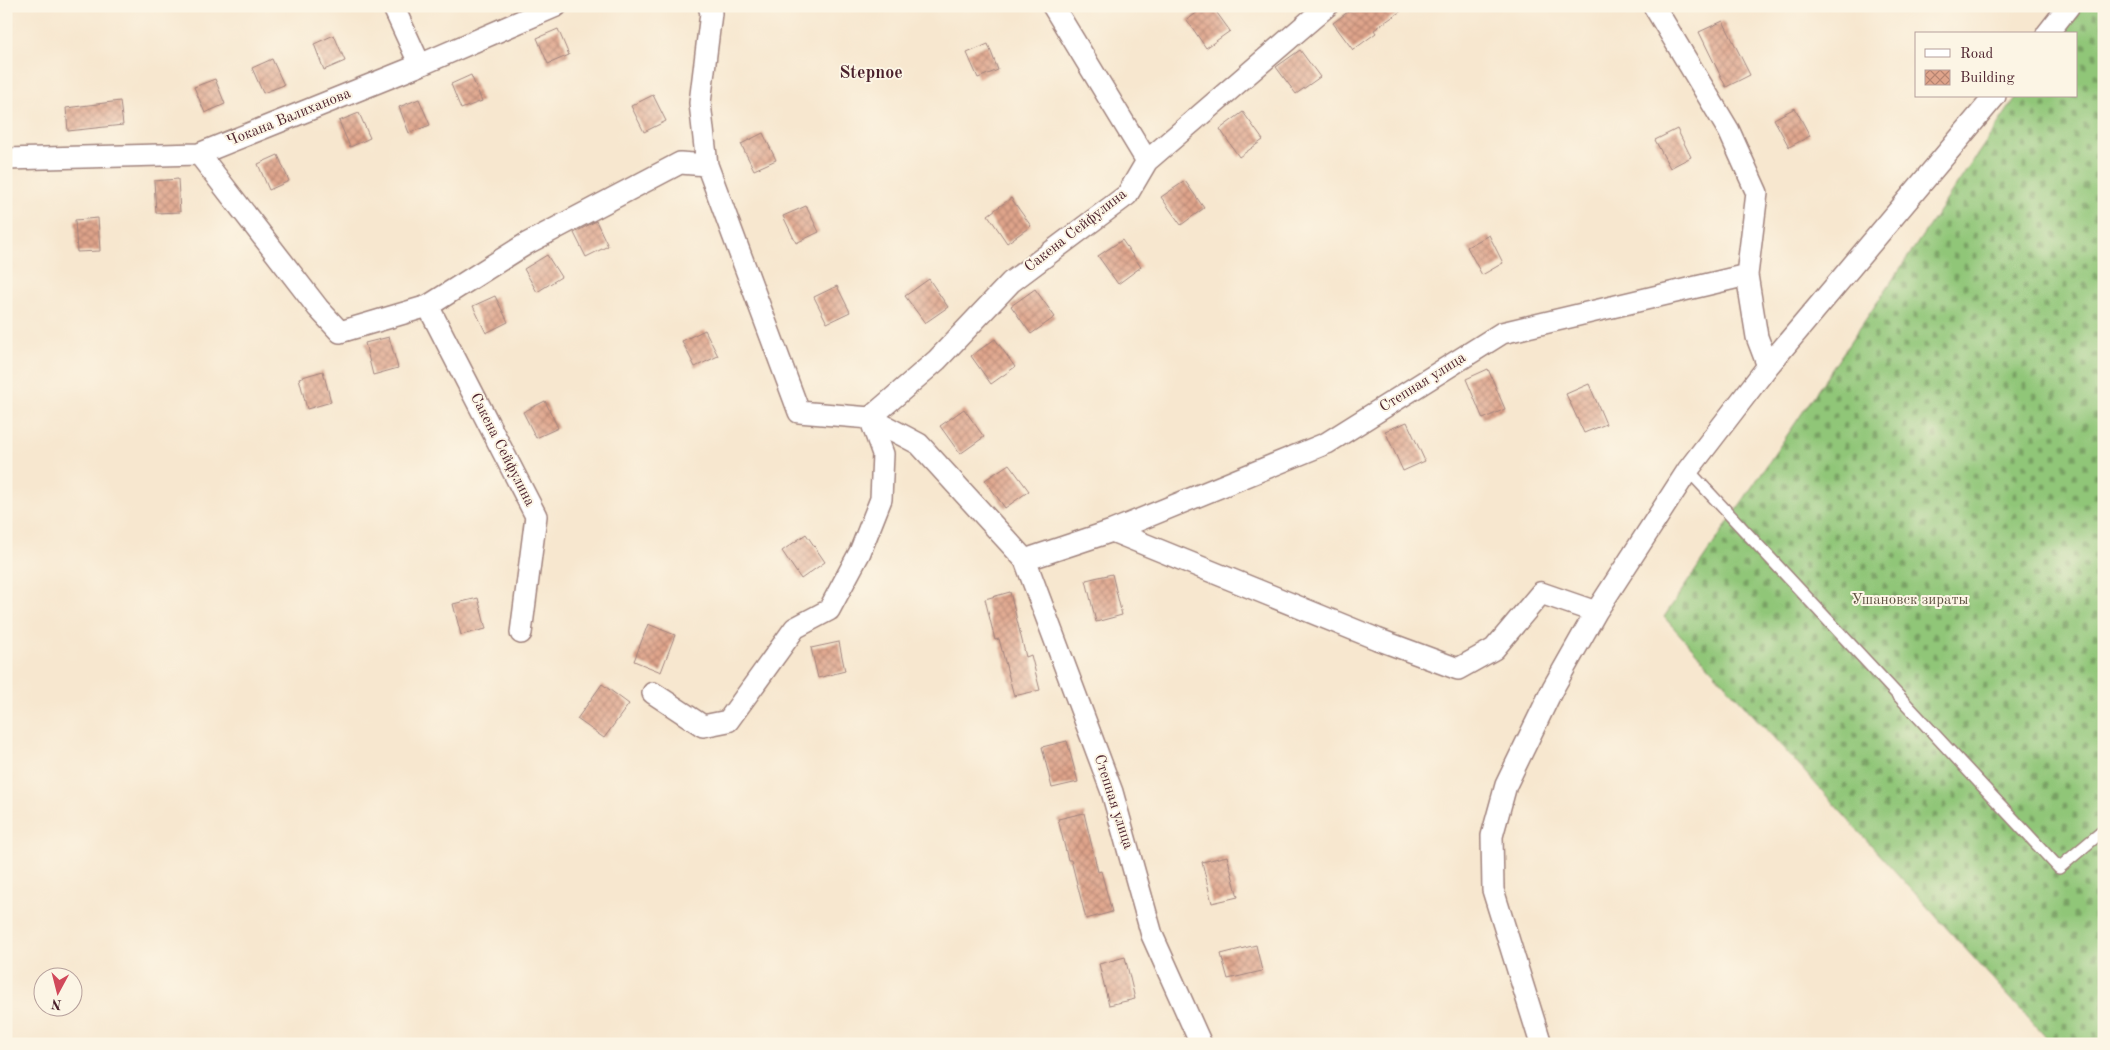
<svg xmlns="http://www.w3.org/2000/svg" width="2110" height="1050" font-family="'Old Standard TT',serif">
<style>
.cemetery{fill:url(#cemetery-stones);stroke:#6d7252}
.building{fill:url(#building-cross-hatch)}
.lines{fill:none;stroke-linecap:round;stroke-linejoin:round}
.lane-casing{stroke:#a0837d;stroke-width:14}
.street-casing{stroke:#a0837d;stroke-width:24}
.lane{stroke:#fff;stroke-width:11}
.street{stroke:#fff;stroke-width:21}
.labels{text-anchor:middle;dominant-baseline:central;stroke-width:4;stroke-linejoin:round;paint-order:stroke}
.street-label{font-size:15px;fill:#4a1f2b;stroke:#fcf5e5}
.park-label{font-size:15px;fill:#5f5142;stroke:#fcf5e5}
.quarter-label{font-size:18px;font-weight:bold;fill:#4a1f2b;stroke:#fcf5e5}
</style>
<defs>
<pattern id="cemetery-stones" width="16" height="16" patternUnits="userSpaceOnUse" patternTransform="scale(1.25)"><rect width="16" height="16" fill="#90c678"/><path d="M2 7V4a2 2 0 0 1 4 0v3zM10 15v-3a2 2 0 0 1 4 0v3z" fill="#78a063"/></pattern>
<pattern id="building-cross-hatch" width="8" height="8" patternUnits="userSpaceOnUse" patternTransform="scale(1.25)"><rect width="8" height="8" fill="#dfa48b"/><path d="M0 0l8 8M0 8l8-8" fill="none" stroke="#b78572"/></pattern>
</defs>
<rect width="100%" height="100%" fill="#fcf5e5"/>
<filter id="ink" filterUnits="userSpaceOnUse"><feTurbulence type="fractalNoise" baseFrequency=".02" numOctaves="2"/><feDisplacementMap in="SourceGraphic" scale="10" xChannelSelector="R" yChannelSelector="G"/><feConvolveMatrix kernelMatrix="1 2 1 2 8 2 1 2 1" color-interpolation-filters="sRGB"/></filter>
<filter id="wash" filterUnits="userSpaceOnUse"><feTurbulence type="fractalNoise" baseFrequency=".0096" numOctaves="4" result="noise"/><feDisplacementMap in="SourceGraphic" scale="20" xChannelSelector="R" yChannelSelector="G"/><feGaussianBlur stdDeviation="1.12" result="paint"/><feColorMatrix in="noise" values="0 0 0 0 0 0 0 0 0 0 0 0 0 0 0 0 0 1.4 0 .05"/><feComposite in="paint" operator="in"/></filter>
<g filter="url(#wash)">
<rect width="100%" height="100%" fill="#f7e7cf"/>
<path class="cemetery" d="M2080,6H2104V1044H2052L1664,617L2017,96H2076V34H2059L2076,8Z"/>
<g id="blocks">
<path class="building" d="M1206,6H1212L1230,31L1206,48L1187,20Z
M1356,6H1408L1374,30L1376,33L1353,50L1333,23Z
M1723,21L1750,75L1726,87L1699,32Z
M558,29L569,55L548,64L537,38Z
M334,35L345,61L324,70L314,44Z
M988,44L998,70L978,78L967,53Z
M1300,50L1320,77L1296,94L1276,67Z
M272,59L284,85L263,93L252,68Z
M471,75L482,101L461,109L451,84Z
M215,79L225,104L205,113L194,87Z
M653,95L666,121L644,132L631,106Z
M419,99L430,125L409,133L399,107Z
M120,101L123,125L68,131L66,108Z
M1795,108L1810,136L1789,147L1774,119Z
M1243,112L1263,140L1239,157L1220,129Z
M359,113L370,138L350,147L339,121Z
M1677,129L1691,157L1670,168L1655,140Z
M763,133L776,160L754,170L741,144Z
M278,155L289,181L269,190L258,164Z
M178,179L180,212L156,213L154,181Z
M1185,181L1204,208L1181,225L1161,197Z
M1011,198L1031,226L1007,243L988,215Z
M806,206L819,232L796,243L783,216Z
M98,218L100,251L77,252L75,220Z
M596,221L608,246L586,257L574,233Z
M1489,235L1503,263L1482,275L1467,247Z
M1122,240L1141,267L1118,284L1098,256Z
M547,255L561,277L537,292L524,269Z
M929,279L948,307L925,323L905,296Z
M837,286L850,312L827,323L814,297Z
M1035,289L1055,317L1031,334L1011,306Z
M495,296L508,322L486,333L473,306Z
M705,330L718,356L695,367L682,341Z
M389,337L398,368L373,375L365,343Z
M995,339L1015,367L991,384L971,356Z
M1488,369L1505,409L1483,419L1466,379Z
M323,371L331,402L307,409L299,378Z
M1589,384L1606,424L1584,433L1566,394Z
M545,401L558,428L536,438L523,412Z
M964,409L984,437L960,454L940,426Z
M1407,422L1425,461L1403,471L1385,431Z
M1009,464L1029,491L1005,508L985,480Z
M806,534L825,562L801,579L782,551Z
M1112,574L1122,615L1096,622L1086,580Z
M1010,592L1026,657L1031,655L1040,690L1014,696L999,639L995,640L985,599Z
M478,598L486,629L461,635L453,604Z
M648,624L675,635L661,672L634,661Z
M839,642L845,671L818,678L811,648Z
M602,684L629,704L604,738L577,719Z
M1067,741L1078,782L1052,788L1042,747Z
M1084,813L1098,872L1101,871L1112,912L1086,919L1071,860H1068L1058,819Z
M1227,856L1238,897L1212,903L1202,862Z
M1256,945L1262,971L1228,979L1221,954Z
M1125,957L1135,999L1109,1005L1099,964Z"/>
</g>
</g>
<g filter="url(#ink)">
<use href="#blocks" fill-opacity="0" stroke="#a0837d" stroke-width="1"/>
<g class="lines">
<defs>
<path id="lane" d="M1688,470L2059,868L2104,830"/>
<path id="street" d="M393,6L420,65
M709,6L711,13L700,103L707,165L799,412L870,418L937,360L1011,282L1127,195L1147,161L1327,6
M1053,6L1147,161
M1654,6L1729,131L1757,193L1747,275L1757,337L1768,366
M2047,34L2069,6
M199,154L318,308L340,332L428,306L526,244L680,163L707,165
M6,159L199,154L420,65L556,6
M428,306L536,516L521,633
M870,418L919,444L1025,560L1112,792L1152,935L1201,1044
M1112,531L1327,443L1502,333L1747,275
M1025,560L1112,531L1377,639L1458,669L1494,649L1541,593L1596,612
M653,693L703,726L728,721L795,628L829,610L860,552L881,499L883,454L870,418
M1541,1044L1493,890L1492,836L1506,785L1553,688L1596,612L1688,470L1768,366L1995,96"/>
</defs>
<use href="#lane" class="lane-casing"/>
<use href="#street" class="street-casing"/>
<use href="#lane" class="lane"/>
<use href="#street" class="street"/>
</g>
</g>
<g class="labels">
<g class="street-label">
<text transform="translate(289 118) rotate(-22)">Чокана Валиханова</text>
<text transform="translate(1076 231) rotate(-38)">Сакена Сейфулина</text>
<text transform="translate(1423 383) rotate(-32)">Степная улица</text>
<text transform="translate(502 450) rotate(63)">Сакена Сейфулина</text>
<text transform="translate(1113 802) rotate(72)">Степная улица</text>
</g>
<g class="park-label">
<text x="1910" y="600">Ушановск зираты</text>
</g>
<g class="quarter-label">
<text x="871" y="73">Stepnoe</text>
</g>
</g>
<rect width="2110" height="1050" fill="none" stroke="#fcf5e5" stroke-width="25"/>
<rect x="1915" y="32" width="162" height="65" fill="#fcf5e5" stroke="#b59f9b"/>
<rect x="1925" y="49" width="25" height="8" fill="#ffffff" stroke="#b59f9b"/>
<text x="1960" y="58" font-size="15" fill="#4a1f2b">Road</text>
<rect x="1925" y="70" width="25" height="15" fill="url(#building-cross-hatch)" stroke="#b59f9b"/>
<text x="1960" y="82" font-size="15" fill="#4a1f2b">Building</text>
<g transform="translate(58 992) rotate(187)"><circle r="24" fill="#fcf5e5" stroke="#b59f9b"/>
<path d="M0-4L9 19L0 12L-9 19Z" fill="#d1495b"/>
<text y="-8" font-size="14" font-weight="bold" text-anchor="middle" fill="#4a1f2b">N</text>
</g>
</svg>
